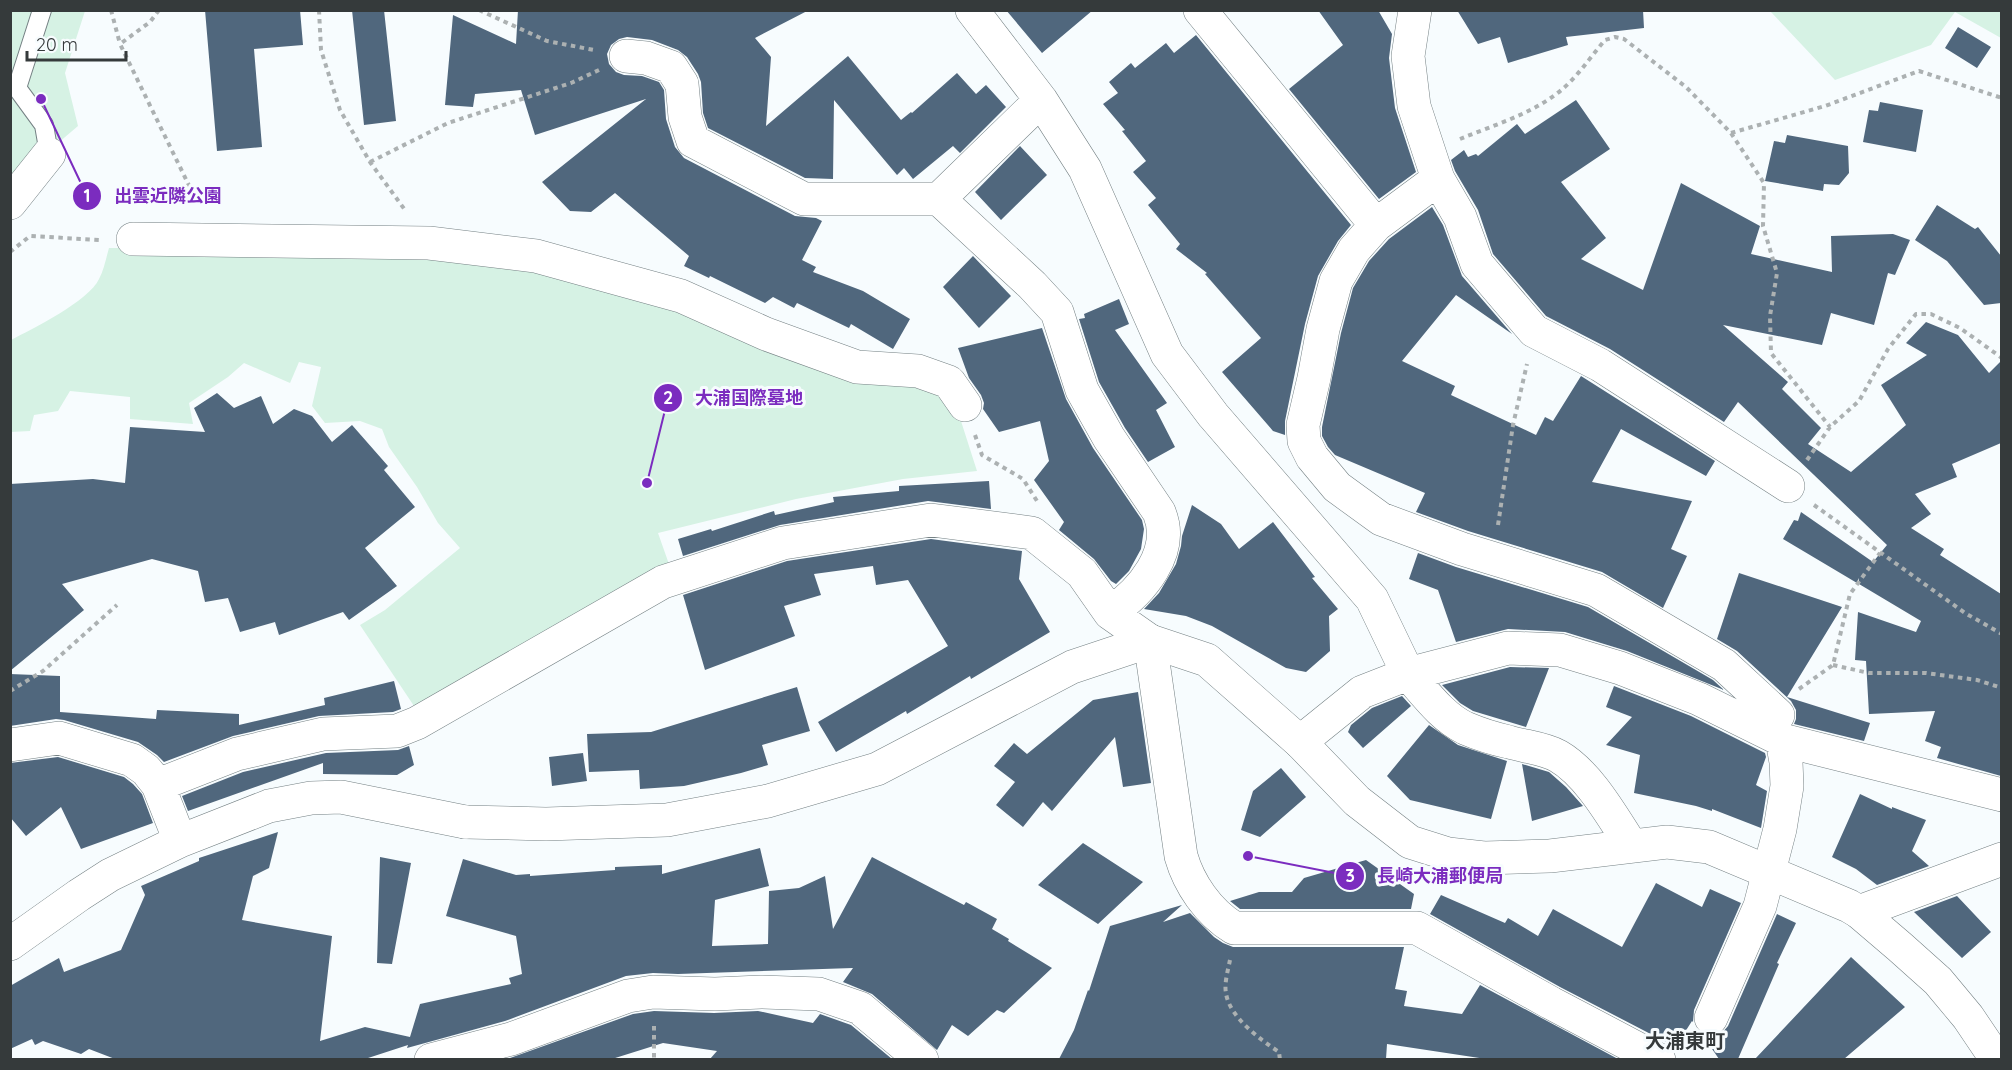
<svg xmlns="http://www.w3.org/2000/svg" width="2012" height="1070" font-family="Quicksand,'Noto Sans JP',sans-serif">
<style>
.green{fill:#d6f2e4}
.building{fill:#50677d}
.lines{fill:none;stroke-linecap:round;stroke-linejoin:round}
.lane-casing{stroke:#758184;stroke-width:20}
.street-casing{stroke:#758184;stroke-width:34}
.secondary-casing{stroke:#758184;stroke-width:34}
.path{stroke:#acb1b2;stroke-width:4;stroke-dasharray:4.5 4.5;stroke-linecap:butt}
.lane{stroke:#fff;stroke-width:18}
.street{stroke:#fff;stroke-width:33}
.secondary{stroke:#fff;stroke-width:33}
.labels{text-anchor:middle;dominant-baseline:central;stroke-width:6;stroke-linejoin:round;paint-order:stroke}
.quarter-label{font-size:20px;font-weight:bold;fill:#353a3b;stroke:#f7fcfe}
.leader{fill:none;stroke:#7b2cbf;stroke-width:2}
.callout-dot{fill:#7b2cbf;stroke:#f7fcfe;stroke-width:2}
.mark-label{font-size:18px;text-anchor:middle;font-weight:bold;fill:#fff}
.callout-label{font-size:18px;text-anchor:middle;font-weight:bold;fill:#7b2cbf;stroke:#f7fcfe;stroke-width:6;stroke-linejoin:round;paint-order:stroke}
</style>
<rect width="100%" height="100%" fill="#f7fcfe"/>
<path class="green" d="M11,11H85L65,73L78,126L11,183Z
M1770,11H2001V38L1955,12L1931,45L1835,80Z
M109,248H319L527,261L925,380L960,418L977,471L903,479L796,499L658,533L670,567L418,712L360,625L385,610L460,548L438,523L417,487L389,447L382,429L360,421L325,423L312,406L321,367L299,362L290,383L244,363L228,377L189,403L193,424L130,419V397L70,391L58,411L34,415L30,431L11,432V340C32,329 89,301 99,279C104,270 106,258 109,248Z"/>
<path class="building" d="M205,10H300L303,45L254,49L262,147L217,151Z
M352,10H384L396,121L364,125Z
M518,10H809L755,38L771,57L766,126L848,56L901,120L911,112L912,113L957,73L976,94L986,85L1006,107L960,153L953,146L913,179L904,168L897,175L834,100L833,179L805,178L708,128L703,113L701,82L698,74L687,57L678,50L652,40L627,37L619,39L611,45L607,54L609,64L616,72L624,75L642,76L659,82L664,90L666,119L675,147L684,158L795,216L816,218L822,221L802,260L816,267L813,272L863,291L910,319L893,349L851,324L849,328L797,303L794,308L773,297L765,303L710,276L709,278L684,266L689,256L615,193L591,212L570,211L542,182L646,99L535,135L521,90L475,94L473,107L445,105L453,15L516,44Z
M1006,10H1093L1042,53Z
M1318,10H1378L1392,34L1389,58L1395,108L1416,172L1379,199L1289,89L1343,45Z
M1457,10H1643L1644,28L1566,37L1568,45L1508,63L1500,37L1478,44Z
M1958,27L1991,47L1977,68L1945,48Z
M1196,35L1351,225L1338,241L1318,276L1305,324L1285,421V435L1273,431L1222,372L1261,338L1205,274L1207,273L1176,249L1180,244L1148,205L1156,198L1133,172L1146,161L1122,131L1125,130L1103,104L1118,93L1109,82L1131,63L1135,68L1166,43L1174,53Z
M1576,100L1610,149L1561,182L1606,238L1581,259L1643,290L1681,183L1760,226L1751,254L1832,272L1831,236L1893,234L1910,240L1895,275L1888,273L1874,325L1831,313L1822,345L1723,325L1788,382L1782,389L1821,428L1808,444L1851,472L1906,425L1881,385L1927,355L1906,343L1926,322L1958,335L1989,373L2001,361V443L1952,464L1957,477L1915,494L1931,514L1911,528L1944,549L1940,555L2001,594V776L1937,758L1941,747L1925,741L1935,711L1869,714L1866,661L1855,660L1858,612L1916,632L1921,621L1859,584V578L1857,583L1783,539L1794,520L1798,521L1801,512L1873,562L1887,545L1738,402L1724,422L1610,349L1546,316L1493,254L1478,210L1455,171L1451,160L1464,150L1468,157L1476,154L1478,156L1517,124L1525,134Z
M1880,102L1923,110L1916,152L1863,142L1869,110L1878,111Z
M1787,135L1848,146L1849,173L1839,185L1824,184L1823,191L1765,181L1774,141L1785,143Z
M1020,146L1047,175L1001,220L975,192Z
M1937,205L1975,229L1978,227L2001,256V303L1984,305L1947,261L1915,240Z
M1432,207L1443,225L1462,276L1512,334L1456,295L1402,361L1455,386L1451,395L1536,435L1545,417L1553,421L1581,376L1715,461L1706,476L1621,429L1592,482L1692,501L1671,549L1687,556L1663,608L1602,572L1468,531L1416,512L1425,493L1335,455L1328,447L1322,436V427L1341,333L1353,288L1369,261L1389,239Z
M973,256L1011,296L979,328L943,287Z
M1119,299L1129,324L1115,330L1167,403L1156,410L1175,447L1148,462L1125,428L1099,382L1079,319L1085,318L1084,314Z
M1042,328L1066,399L1093,448L1142,520L1144,529L1141,549L1129,571L1116,584L1111,581L1094,559L1059,530L1064,522L1034,480L1049,461L1040,421L999,432L983,409L984,403L981,395L969,378L958,348Z
M217,393L234,408L261,396L273,424L294,409L312,416L332,442L352,425L388,466L384,470L415,507L365,548L397,586L349,620L343,612L279,635L275,622L240,632L228,598L205,602L198,571L152,559L62,584L84,610L10,671V484L93,479L125,483L130,427L205,432L194,408Z
M989,481L991,509L928,501L780,525L683,556L678,539L711,529L712,531L774,511L775,515L834,502L833,497L899,491V486Z
M1192,505L1221,524L1239,549L1273,522L1315,577L1312,578L1338,609L1329,616L1330,651L1306,672L1286,668L1212,626L1186,616L1144,609L1159,593L1176,564L1181,546L1182,536Z
M931,539L1022,551L1019,579L1050,632L971,679L970,676L907,714L906,711L836,752L818,722L948,646L908,580L876,585L873,566L814,574L821,595L784,606L795,636L705,670L683,595L787,561Z
M1418,553L1456,567L1588,607L1713,680L1724,690L1627,651L1565,632L1508,629L1456,642L1438,590L1409,579Z
M1739,573L1842,607L1787,697L1870,723L1864,741L1794,724L1796,719V710L1791,701L1737,651L1717,639Z
M1510,667L1549,668L1526,727L1473,711L1460,703L1442,685Z
M10,674L60,676V712L156,719L157,710L239,714V725L325,705L324,698L394,681L401,709L393,712L319,716L233,736L164,762L157,755L138,742L64,720L56,719L10,726Z
M1614,686L1691,716L1765,753L1766,757L1756,785L1767,791L1761,828L1712,809V811L1696,806L1634,793L1640,755L1606,745L1632,717L1606,707Z
M797,687L810,731L762,745L768,765L741,773L684,786L640,789L639,770L589,772L587,734L651,732Z
M1138,692L1151,783L1123,787L1115,737L1052,811L1043,802L1023,827L996,805L1015,782L994,766L1014,743L1027,754L1093,700Z
M1402,696L1411,706L1363,748L1348,732L1351,725L1372,708Z
M1429,725L1458,745L1507,761L1491,819L1410,800L1387,776Z
M409,746L414,765L397,775L323,774V763L188,811L182,796L243,772L326,753L398,750Z
M583,753L587,781L552,786L549,757Z
M58,757L124,777L133,784L142,794L153,823L81,849L61,807L26,836L10,817V763Z
M1522,764L1549,772L1566,787L1583,806L1532,821Z
M1281,768L1306,797L1260,837L1241,830L1253,791Z
M1860,794L1892,809V807L1926,820L1912,851L1929,866L1877,885L1856,869L1832,857Z
M278,832L269,868L253,876L242,920L332,936L320,1041L365,1027L410,1037L420,1004L511,984L509,978L522,974L516,936L446,916L463,859L516,875L530,874V876L615,870V867L662,865V874L760,848L769,886L715,900L712,946L768,944L769,891L799,888L825,876L833,929L872,857L964,905L966,902L997,919L992,929L1009,939L1008,941L1052,968L1004,1013L997,1010L968,1036L952,1025L937,1050L872,994L843,982L853,968L678,974L653,973L626,976L505,1021L407,1048L408,1045L365,1059H115L89,1049L81,1054L43,1041L35,1045L32,1039L10,1049V986L59,958L64,972L121,950L145,895L141,886L199,861V858Z
M1083,843L1143,882L1098,924L1038,885Z
M380,857L411,863L392,964L377,963Z
M1366,860L1414,894L1411,909H1240L1230,901L1259,892H1292L1304,878Z
M1656,883L1702,907L1710,889L1741,903L1694,1010L1693,1022L1692,1021L1674,1049L1668,1043L1560,987L1430,914L1441,895L1505,923L1508,918L1538,936L1553,909L1622,947Z
M1957,896L1991,932L1962,958L1914,912Z
M1182,905L1163,922L1190,913L1214,937L1223,943L1233,947H1404L1395,989L1407,991L1404,1006L1462,1014L1480,985L1618,1059H1486L1387,1044L1386,1059H1059L1074,1030L1088,990L1089,991L1110,926Z
M1777,914L1796,923L1777,963L1779,964L1738,1059H1719L1701,1033L1714,1036L1722,1033L1728,1026Z
M1851,957L1905,1007L1844,1059H1755Z
M654,1011L714,1013L758,1011L813,1023L820,1014L851,1025L892,1059H710L717,1051L663,1043L612,1059H507L633,1014Z"/>
<g class="lines">
<defs>
<path id="lane" d="M42,10L17,88L44,125L49,154"/>
<path id="street" d="M972,10L1041,100L1085,169L1167,354L1213,415L1372,599L1408,674L1362,692L1300,742
M1200,10L1376,225
M1415,10L1408,56L1414,106L1438,179L1460,217L1477,264L1534,331L1600,365L1788,486
M626,56L646,58L671,67L682,84L685,117L693,141L804,199H939L1041,100
M1438,179L1376,225L1354,250L1336,281L1323,329L1314,378L1303,425L1304,441L1312,457L1337,487L1381,519L1462,549L1596,590L1724,665L1778,715
M939,199L1032,285L1057,312L1082,390L1109,438L1159,512C1176,552 1141,592 1110,613
M133,239L429,243L536,256L681,296L766,334L857,367L918,371L949,382L965,405
M10,745L59,738L132,760L146,770L158,785L180,841
M158,785L237,754L323,734L397,731L417,723L663,582L783,543L931,520L1032,533L1082,573L1110,613L1150,641L1181,856C1189,884 1208,912 1234,928H1417L1551,1003L1659,1060
M1631,845C1612,816 1589,774 1558,756C1543,748 1526,747 1509,742C1495,739 1479,734 1465,728C1442,717 1425,693 1408,674L1508,648L1560,650L1620,668L1699,699L1782,740L2002,795
M1859,912L2002,859
M10,944L79,895L110,875L180,841L269,806L311,798L341,797L465,822
M1711,1018L1760,906L1780,829L1787,786L1786,762L1782,740
M431,1060L511,1039L628,996L653,992L715,994L761,992L819,994L860,1008L922,1060"/>
<path id="secondary" d="M10,203L49,154
M465,822L546,824L667,820L768,801L877,769L1072,667L1150,641L1207,660L1300,742L1357,801L1410,842L1448,854L1484,858L1550,856L1667,842L1709,847L1849,906L1859,912L1900,947L1938,981L1968,1017L1997,1060"/>
</defs>
<use href="#lane" class="lane-casing"/>
<use href="#street" class="street-casing"/>
<use href="#secondary" class="secondary-casing"/>
<path class="path" d="M111,10L120,44
M159,10L150,22L120,44L199,206
M319,10L321,50L340,110L370,162L405,210
M479,10L547,41L594,50
M1731,133L1825,106L1919,71L2002,98
M1460,139C1496,124 1540,112 1569,83C1582,70 1593,54 1605,40L1615,37L1624,39L1686,87L1731,133L1764,183L1763,226L1777,273L1770,316L1771,353L1830,427
M370,162L448,123L571,83L599,70
M10,252L30,236L100,240
M975,435L982,455L1023,479L1037,501
M1807,460L1830,427L1859,401L1888,349L1916,314H1931L1960,328L2002,358
M1814,505L1965,613L2002,634
M1498,525L1513,425L1527,364
M1833,665L1869,673H1926L1977,680L2002,688
M1799,689L1833,665L1850,594L1880,553
M10,691L43,671L117,605
M1230,960C1228,970 1224,984 1226,993C1229,1017 1261,1040 1279,1052L1280,1060
M654,1026V1060"/>
<use href="#lane" class="lane"/>
<use href="#street" class="street"/>
<use href="#secondary" class="secondary"/>
</g>
<g class="labels">
<g class="quarter-label">
<text x="1685" y="1040">大浦東町</text>
</g>
</g>
<path class="leader" d="M41 99L87 196M647 483L668 398M1248 856L1350 876"/>
<g class="callout-dot">
<circle cx="41" cy="99" r="6"/>
<circle cx="647" cy="483" r="6"/>
<circle cx="1248" cy="856" r="6"/>
<circle cx="87" cy="196" r="15"/>
<circle cx="668" cy="398" r="15"/>
<circle cx="1350" cy="876" r="15"/>
</g>
<g class="mark-label">
<text x="87" y="202">1</text>
<text x="668" y="404">2</text>
<text x="1350" y="882">3</text>
</g>
<g class="callout-label">
<text x="168" y="202">出雲近隣公園</text>
<text x="749" y="404">大浦国際墓地</text>
<text x="1440" y="882">長崎大浦郵便局</text>
</g>
<rect width="2012" height="1070" fill="none" stroke="#353a3b" stroke-width="24"/>
<path d="M27 51v9h99v-9" fill="none" stroke="#353a3b" stroke-width="3"/>
<text x="36" y="51" font-size="18" fill="#353a3b" stroke="#f7fcfe" stroke-width="4.5" paint-order="stroke">20 m</text>
</svg>
